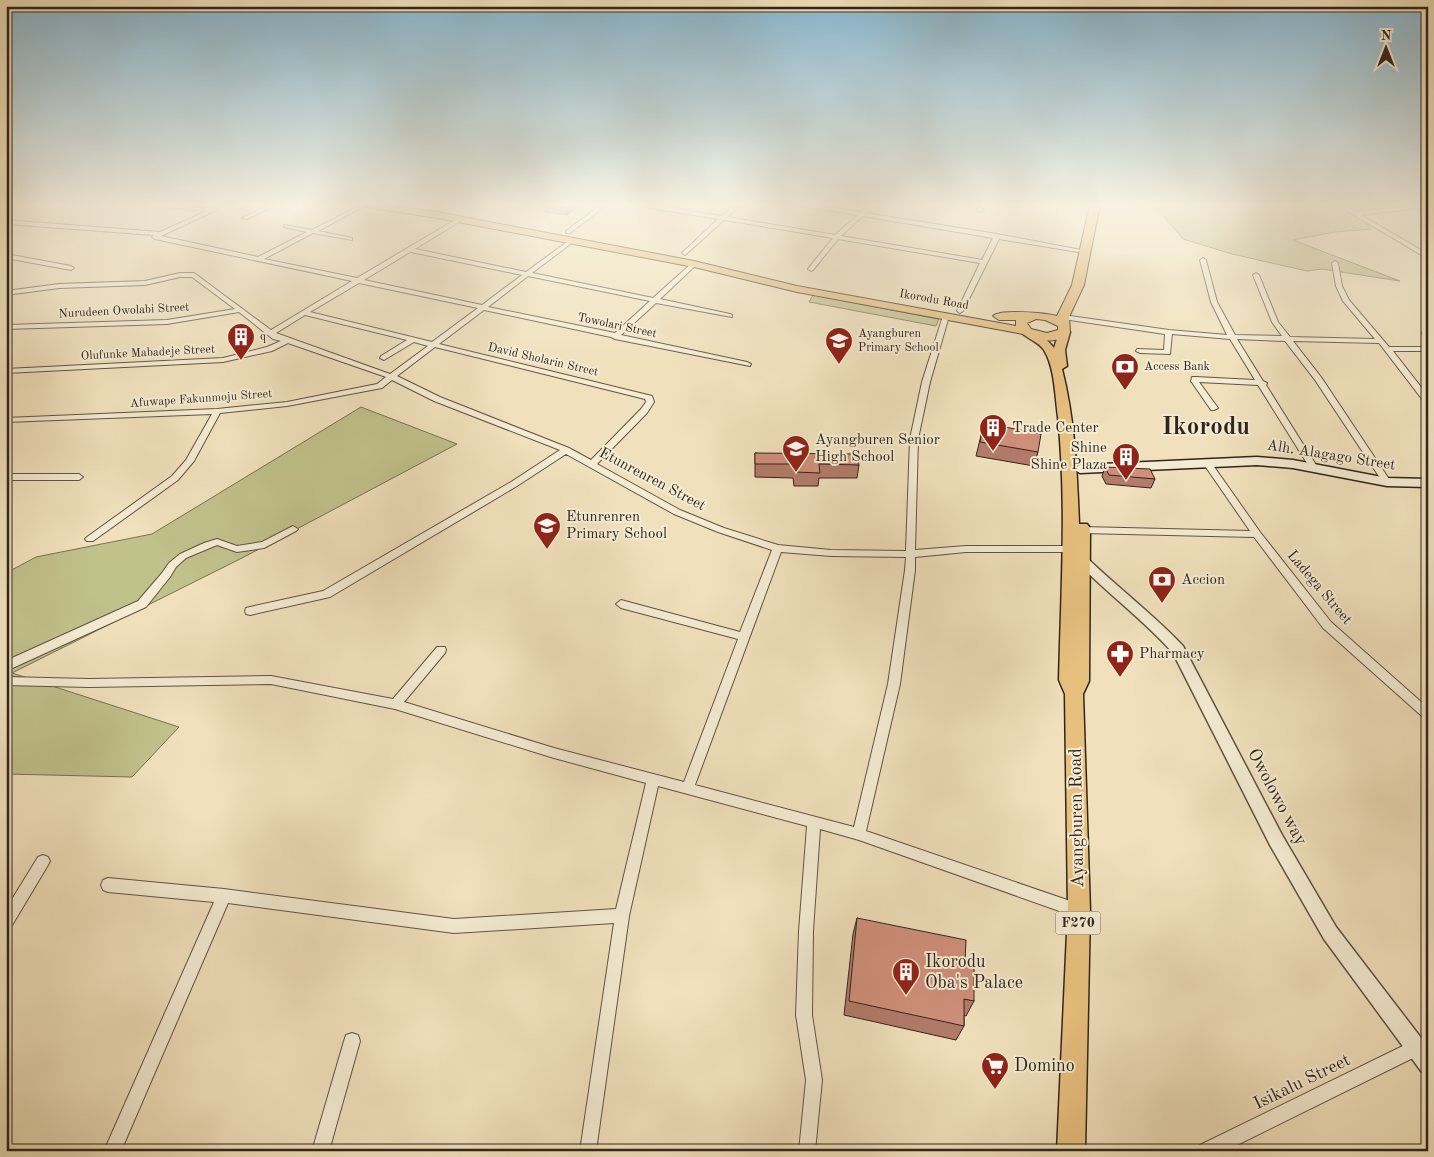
<svg xmlns="http://www.w3.org/2000/svg" width="1434" height="1157" font-family="'Old Standard TT',serif">
<style>
.green{fill:#c1c18c;stroke:#797255}
.lines{fill:none;stroke-linecap:round;stroke-linejoin:round}
.minor-casing{stroke:#615346;stroke-width:2}
.tertiary-casing{stroke:#615346;stroke-width:3}
.secondary-casing{stroke:#31241e;stroke-width:3}
.primary-casing{stroke:#31241e;stroke-width:3}
.trunk-casing{stroke:#31241e;stroke-width:2}
.minor{fill:#f5ecd3;fill-rule:evenodd}
.tertiary{fill:#f5ecd3;fill-rule:evenodd}
.secondary{fill:#f5ecd3;fill-rule:evenodd}
.primary{fill:#e8c07e;fill-rule:evenodd}
.trunk{fill:#e8c07e;fill-rule:evenodd}
.wall{fill:#b37b6a;stroke:#31241e}
.shaded-wall{fill:#926456;stroke:#31241e}
.building{fill:#d08f7b;stroke:#31241e}
.labels{text-anchor:middle;dominant-baseline:central;stroke-width:4;stroke-linejoin:round;paint-order:stroke}
.far-street-label{font-size:12px;fill:#31241e;stroke:#f5ecd3}
.far-poi-label{font-size:12px;fill:#31241e;stroke:#f5ecd3;text-anchor:start}
.shield{fill:#f5ecd3;stroke:#6c6054;stroke-width:1}
.shield-label{font-size:14px;font-weight:bold;fill:#31241e}
.poi-label{font-size:15px;fill:#31241e;stroke:#f5ecd3;text-anchor:start}
.street-label{font-size:15px;fill:#31241e;stroke:#f5ecd3}
.near-street-label{font-size:18px;fill:#31241e;stroke:#f5ecd3}
.near-poi-label{font-size:18px;fill:#31241e;stroke:#f5ecd3;text-anchor:start}
.town-label{font-size:25px;font-weight:bold;fill:#31241e;stroke:#f5ecd3}
</style>
<rect width="100%" height="100%" fill="#f0e1bc"/>
<filter id="stains"><feTurbulence type="fractalNoise" baseFrequency=".004" numOctaves="4"/><feColorMatrix values="0 0 0 0 .2 0 0 0 0 .09 0 0 0 0 .02 0 0 0 .5 -.17"/></filter>
<radialGradient id="worn" r=".72"><stop offset=".6" stop-color="#630" stop-opacity="0"/><stop offset="1" stop-color="#630" stop-opacity=".3"/></radialGradient>
<path class="green" d="M1153,204H1346L1372,229L1335,232L1293,240L1400,281L1322,269L1307,271L1232,254L1183,239Z
M813,295L939,319L936,326L809,302Z
M361,407L457,444L244,557L12,673L179,727L132,777L6,774V573L36,557L152,534Z"/>
<g class="lines">
<defs>
<path id="minor" d="M153,204L212,209L223,204H229L161,236L258,257L307,232L284,227V225L312,230L363,204H368L318,231L352,238V240L313,233L264,259L357,278L460,217L463,219L462,220L415,249L526,272L571,239L573,240V242L532,273L653,298L692,263H696V265L660,299L730,314L732,315V317L656,303L621,335L747,362L751,364L750,366L615,339L611,337L484,310L439,344L652,396L654,402L647,413L597,464L680,510L724,528L778,545L831,550L906,551L910,439L922,382L943,316L948,315L949,316L930,382L918,439L915,550L966,546H1071L1076,549L1071,552H966L915,557V570L900,684L866,831L1079,904L1084,906L1086,911L1084,916L1079,918L859,840L820,829L813,931L812,1015L822,1080L815,1151H799L806,1080L796,1015L799,931L807,826L658,786L629,916L596,1151H580L614,923L454,933L228,903L121,1151H104L214,902L108,892L103,890L101,885L103,880L108,878L224,889L454,919L616,909L646,783L554,758L395,709L271,684L89,687L6,685V677L89,679L271,676L393,699L437,647H445L446,650L445,653L404,702L554,748L684,782L738,639L621,608L616,604L621,600L740,632L772,550L718,532L674,514L566,454L517,486L330,597L250,615L246,614L245,611L246,608L250,607L323,591L511,482L560,450L434,401L392,380L382,388L287,406L220,413L194,461L178,480L93,541H87L85,539L87,537L172,476L186,460L212,414L6,422V418L217,409L287,402L377,384L386,377L288,343L272,351L223,362L6,373V369L223,358L267,347L281,341L273,339L239,312L167,324L6,329V325L167,320L235,309L192,277H180L145,285L59,288L6,295V291L59,284L145,281L180,273H194L271,330L352,281L155,239L152,237L154,235L6,224V220L160,232L207,211L155,206ZM410,252H411L522,275L482,305L364,280ZM528,276L650,301L615,333L488,307ZM359,283L478,308L432,342L310,312ZM305,315L407,340L381,356L380,358L384,360L414,342L428,346L390,374L276,333ZM435,347L645,399L646,402L641,409L591,460L569,448L440,397L397,376ZM781,552L831,556L906,557L905,570L888,684L854,827L695,785Z
M271,204H278L247,219L242,218Z
M602,204H608L570,233H566V231Z
M636,204H646L721,216L735,204H740L727,217L835,235L858,215L802,206L800,204H810L861,212L870,204H875L866,213L997,234L1081,250L1078,252L999,239L963,311L960,313L957,311L980,263L838,239L813,270L811,271L808,269L833,238L724,220L685,255L682,253L683,252L718,219L638,206ZM863,216L993,238L982,260L841,236Z
M972,204H978L984,211L979,212Z
M1336,204H1341L1356,212L1428,204V207L1361,215L1428,254V259Z
M6,254L71,266L74,268L71,270L6,258Z
M1203,258L1206,260L1217,302L1235,335L1282,336L1272,322L1253,275L1256,273L1259,275L1278,322L1290,337L1375,339L1343,301L1336,286L1332,263L1335,261L1338,263L1342,286L1349,300L1389,347H1428V351H1393L1428,396V403H1425L1379,343L1293,341L1321,377L1391,482L1390,484H1384L1315,380L1285,341L1237,339L1263,381L1267,383L1266,385L1318,468L1314,471L1310,468L1258,385L1199,382L1218,408L1214,410H1211L1191,381L1192,377H1195L1255,380L1230,339L1172,334L1170,354L1140,353L1136,351L1137,349L1164,350L1165,334L1063,319L1060,317L1063,315L1169,330L1227,335L1211,302L1200,260Z
M1422,332H1428V337L1422,334Z
M1207,460L1210,461L1260,532L1331,622L1428,708V720L1424,718L1323,628L1254,537L1082,533L1077,530L1082,527L1250,531L1203,463Z
M6,474H79L83,477L79,480H6Z
M293,526L298,529L296,531L264,548L237,552L217,545L186,558L176,567L170,577L146,607L6,671V662L12,658L138,601L162,573L169,563L180,554L204,543L217,539L237,546L262,542Z
M43,855L48,857L50,861L48,865L11,927L6,929V909L38,857Z
M352,1033L358,1035L360,1041L329,1151H312L344,1041L346,1035Z
M1415,1040L1421,1042L1423,1048L1421,1054L1225,1151H1198L1200,1145Z"/>
<path id="tertiary" d="M1082,556L1086,557C1118,588 1153,614 1183,646L1282,835L1336,927L1428,1047V1074L1421,1071L1324,939L1270,845L1173,653C1144,620 1108,594 1078,563L1076,560Z"/>
<path id="secondary" d="M1257,457L1293,460L1387,478L1428,479V487L1387,486L1293,468L1257,465L1080,473L1073,469L1080,465Z"/>
<path id="primary" d="M1026,328L1046,339L1054,348L1060,330L1064,329L1070,332L1065,350L1067,366L1062,369C1075,420 1077,472 1079,524H1087L1090,528L1089,681L1083,694L1090,911L1085,1151H1057L1068,911L1065,694L1059,680C1061,592 1067,505 1058,417C1055,396 1055,368 1044,350C1038,341 1027,339 1020,331Z"/>
<path id="trunk" d="M361,204H382L437,212L694,261L797,286L1016,326V320H999L993,316C1000,309 1046,313 1057,316L1072,285L1090,204H1100L1084,285L1069,317L1070,332C1059,345 1036,341 1023,334L797,292L694,267L437,218L366,207ZM1036,319L1045,320L1058,326V330L1047,333L1031,329L1027,323Z"/>
</defs>
<use href="#minor" class="minor-casing"/>
<use href="#tertiary" class="tertiary-casing"/>
<use href="#secondary" class="secondary-casing"/>
<use href="#primary" class="primary-casing"/>
<use href="#trunk" class="trunk-casing"/>
<use href="#minor" class="minor"/>
<use href="#tertiary" class="tertiary"/>
<use href="#secondary" class="secondary"/>
<use href="#primary" class="primary"/>
<use href="#trunk" class="trunk"/>
</g>
<path class="wall" d="M545,204H578V206L567,215L546,212Z
M984,423L1038,452L1034,466L976,456Z
M755,453L859,465L857,478H819L818,486H794L793,478L755,477Z
M1105,467L1155,479L1151,488L1106,484L1102,476Z
M857,918L965,961L974,1001L966,1016L964,1015V1026L956,1040L844,1015L853,934Z"/>
<path class="shaded-wall" d="M572,204H578V206L567,215L566,208Z"/>
<path class="building" d="M545,204H572L566,208Z
M984,423L1041,434L1038,452L980,442Z
M755,453L857,454L859,465L819,464L820,473L795,472L794,464H755Z
M1105,467L1150,469L1155,479L1109,475Z
M857,918L966,940L965,961L974,962V1001L964,999V1026L849,1001Z"/>
<linearGradient id="sky" x2="0" y2="1"><stop stop-color="#89b8d1"/><stop offset="0.56" stop-color="#f8f2e1"/><stop offset="1" stop-color="#f8f2e1" stop-opacity="0"/></linearGradient>
<rect width="1434" height="366" fill="url(#sky)"/>
<defs>
<symbol id="building-pin" viewBox="-11 -11 22 30"><path d="M0 17L-7.5 6A9.5 9.5 0 1 1 7.5 6Z" fill="#8f2418" stroke="#f5ecd3"/><path d="M-4-6H4V6H1V3H-1V6H-4ZM-2.5-4.3h1.7v1.8h-1.7ZM.8-4.3h1.7v1.8H.8ZM-2.5-1h1.7V.8h-1.7ZM.8-1h1.7V.8H.8Z" fill="#fff"/></symbol>
<symbol id="school-pin" viewBox="-11 -11 22 30"><path d="M0 17L-7.5 6A9.5 9.5 0 1 1 7.5 6Z" fill="#8f2418" stroke="#f5ecd3"/><path d="M0-5L7-2L0 1L-7-2ZM-4 1L0 2.5L4 1V4Q0 6-4 4Z" fill="#fff"/></symbol>
<symbol id="bank-pin" viewBox="-11 -11 22 30"><path d="M0 17L-7.5 6A9.5 9.5 0 1 1 7.5 6Z" fill="#8f2418" stroke="#f5ecd3"/><path d="M-6-4H6V4H-6ZM0-2.3a2.3 2.3 0 1 0 0 4.6a2.3 2.3 0 1 0 0-4.6Z" fill="#fff"/></symbol>
<symbol id="pharmacy-pin" viewBox="-11 -11 22 30"><path d="M0 17L-7.5 6A9.5 9.5 0 1 1 7.5 6Z" fill="#8f2418" stroke="#f5ecd3"/><path d="M-2-6h4v4h4v4h-4v4h-4v-4h-4v-4h4Z" fill="#fff"/></symbol>
<symbol id="supermarket-pin" viewBox="-11 -11 22 30"><path d="M0 17L-7.5 6A9.5 9.5 0 1 1 7.5 6Z" fill="#8f2418" stroke="#f5ecd3"/><path d="M-6-5.5h2.5l.6 2H6L4.5 2H-2.5L-4.4-4H-6ZM-1.5 3.2a1.3 1.3 0 1 0 .1 0ZM3 3.2a1.3 1.3 0 1 0 .1 0Z" fill="#fff"/></symbol>
</defs>
<g fill-rule="evenodd">
<use href="#building-pin" x="225" y="321" width="32" height="43"/>
<use href="#school-pin" x="823" y="325" width="32" height="43"/>
<use href="#bank-pin" x="1109" y="351" width="32" height="43"/>
<use href="#building-pin" x="977" y="412" width="32" height="43"/>
<use href="#school-pin" x="780" y="433" width="32" height="43"/>
<use href="#building-pin" x="1110" y="441" width="32" height="43"/>
<use href="#school-pin" x="531" y="510" width="32" height="43"/>
<use href="#bank-pin" x="1146" y="564" width="32" height="43"/>
<use href="#pharmacy-pin" x="1104" y="638" width="32" height="43"/>
<use href="#building-pin" x="890" y="956" width="32" height="43"/>
<use href="#supermarket-pin" x="979" y="1050" width="32" height="43"/>
</g>
<g class="labels">
<g class="far-street-label">
<text transform="translate(934 300) rotate(10)">Ikorodu Road</text>
<text transform="translate(124 311) rotate(-3)">Nurudeen Owolabi Street</text>
<text transform="translate(617 326) rotate(12)">Towolari Street</text>
<text transform="translate(148 353) rotate(-3)">Olufunke Mabadeje Street</text>
<text transform="translate(543 360) rotate(13)">David Sholarin Street</text>
<text transform="translate(201 399) rotate(-4)">Afuwape Fakunmoju Street</text>
</g>
<g class="far-poi-label">
<text x="858" y="334">Ayangburen<tspan x="858" dy="14">Primary School</tspan></text>
<text x="260" y="337">q</text>
<text x="1144" y="367">Access Bank</text>
</g>
<rect class="shield" x="1055.5" y="911.5" width="45" height="23" rx="4"/>
<g class="shield-label">
<text x="1078" y="923">F270</text>
</g>
<g class="poi-label">
<text x="1012" y="428">Trade Center</text>
<text x="815" y="440">Ayangburen Senior<tspan x="815" dy="17">High School</tspan></text>
<text x="1107" y="448" text-anchor="end">Shine<tspan x="1107" dy="17">Shine Plaza</tspan></text>
<text x="566" y="517">Etunrenren<tspan x="566" dy="17">Primary School</tspan></text>
<text x="1181" y="580">Accion</text>
<text x="1139" y="654">Pharmacy</text>
</g>
<g class="street-label">
<text transform="translate(1331 456) rotate(9)">Alh. Alagago Street</text>
<text transform="translate(652 480) rotate(28)">Etunrenren Street</text>
<text transform="translate(1319 588) rotate(50)">Ladega Street</text>
</g>
<g class="near-street-label">
<text transform="translate(1277 797) rotate(62)">Owolowo way</text>
<text transform="translate(1077 818) rotate(-91)">Ayangburen Road</text>
<text transform="translate(1302 1082) rotate(-26)">Isikalu Street</text>
</g>
<g class="near-poi-label">
<text x="925" y="962">Ikorodu<tspan x="925" dy="21">Oba's Palace</tspan></text>
<text x="1014" y="1066">Domino</text>
</g>
<g class="town-label">
<text x="1206" y="427">Ikorodu</text>
</g>
</g>
<rect width="1434" height="1157" fill="none" stroke="#f0e1bc" stroke-width="25"/>
<rect x="8" y="8" width="1419" height="1142" fill="none" stroke="#31241e" stroke-width="2.5"/>
<rect x="12" y="12" width="1409" height="1132" fill="none" stroke="#31241e"/>
<g transform="translate(1386 48)" stroke="#f5ecd3" stroke-width="4" paint-order="stroke">
<path d="M0-4L9 19L0 12L-9 19Z" fill="#31241e"/>
<text y="-8" font-size="14" font-weight="bold" text-anchor="middle" fill="#31241e">N</text>
</g>
<rect width="100%" height="100%" filter="url(#stains)"/>
<rect width="100%" height="100%" fill="url(#worn)"/>
</svg>
